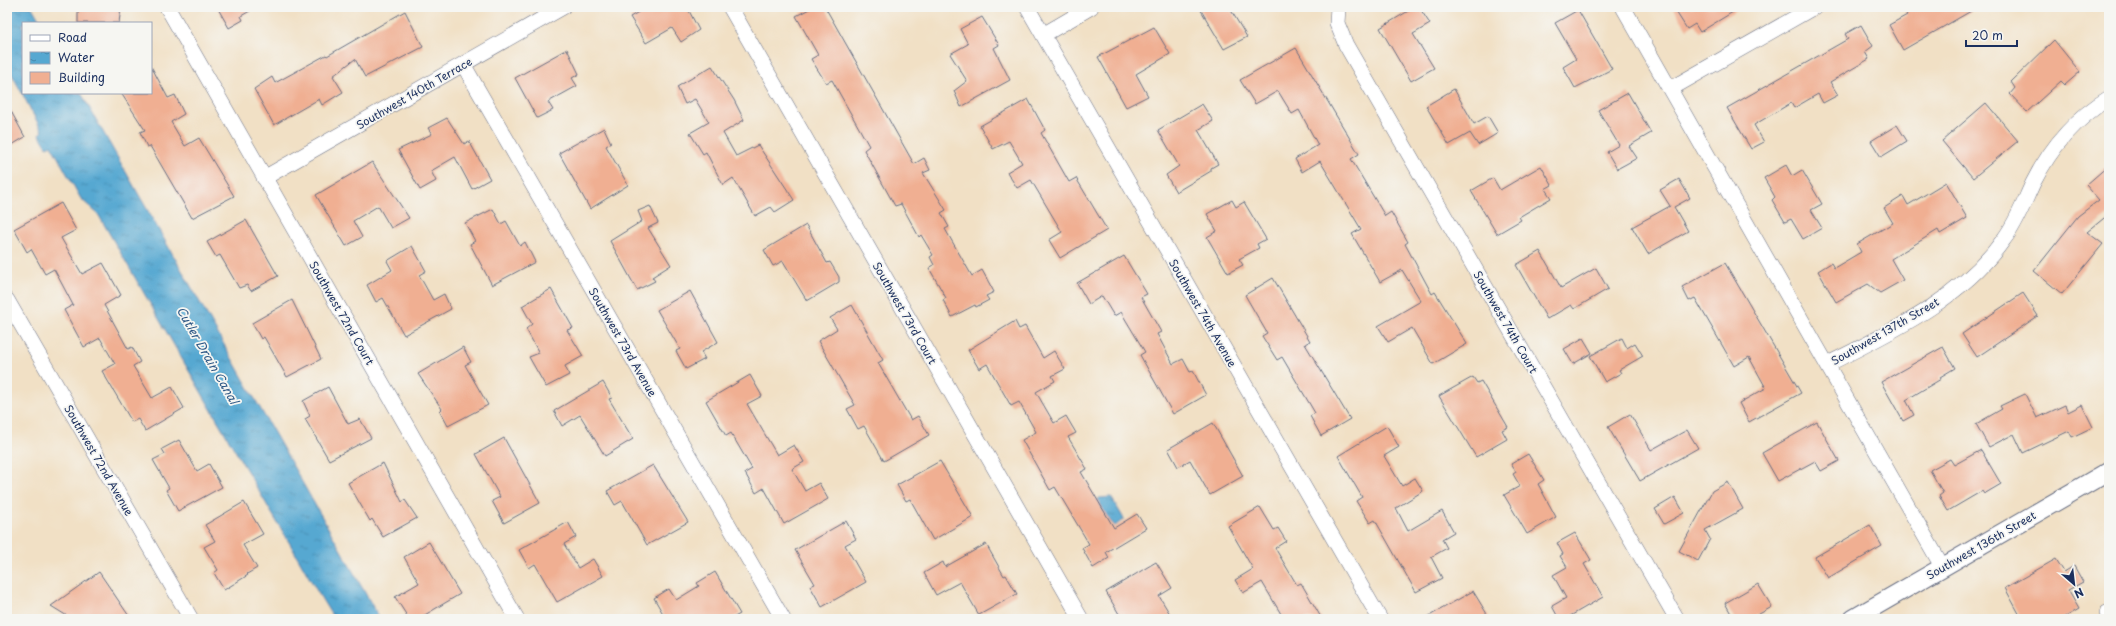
<svg xmlns="http://www.w3.org/2000/svg" width="2116" height="626" font-family="'Playpen Sans',sans-serif">
<style>
.water{fill:url(#water-ripples);stroke:#386c98}
.building{fill:#f0af92}
.lines{fill:none;stroke-linecap:round;stroke-linejoin:round}
.minor-casing{stroke:#666d82;stroke-width:16}
.tertiary-casing{stroke:#666d82;stroke-width:20}
.minor{stroke:#fff;stroke-width:15}
.tertiary{stroke:#fff;stroke-width:18}
.labels{text-anchor:middle;dominant-baseline:central;stroke-width:3.5;stroke-linejoin:round;paint-order:stroke}
.street-label{font-size:11px;fill:#1b2f5e;stroke:#f6f6f2}
.water-label{font-size:12px;font-style:italic;fill:#305986;stroke:#f6f6f2}
</style>
<defs>
<pattern id="water-ripples" width="26" height="14" patternUnits="userSpaceOnUse"><rect width="26" height="14" fill="#56a8d1"/><path d="M2 4q2-2 4 0t4 0M15 11q2-2 4 0t4 0" fill="none" stroke="#4689ad"/></pattern>
</defs>
<rect width="100%" height="100%" fill="#f6f6f2"/>
<filter id="ink" filterUnits="userSpaceOnUse"><feTurbulence type="fractalNoise" baseFrequency=".025" numOctaves="2"/><feDisplacementMap in="SourceGraphic" scale="8" xChannelSelector="R" yChannelSelector="G"/><feConvolveMatrix kernelMatrix="1 2 1 2 8 2 1 2 1" color-interpolation-filters="sRGB"/></filter>
<filter id="wash" filterUnits="userSpaceOnUse"><feTurbulence type="fractalNoise" baseFrequency=".012" numOctaves="4" result="noise"/><feDisplacementMap in="SourceGraphic" scale="16" xChannelSelector="R" yChannelSelector="G"/><feGaussianBlur stdDeviation="0.9" result="paint"/><feColorMatrix in="noise" values="0 0 0 0 0 0 0 0 0 0 0 0 0 0 0 0 0 1.4 0 .05"/><feComposite in="paint" operator="in"/></filter>
<g filter="url(#wash)">
<rect width="100%" height="100%" fill="#f1e0c5"/>
<path class="water" d="M7,7H32L41,23H23V93H81L380,619H334C313,586 295,551 274,517C215,417 157,315 98,214L81,199L51,145L47,147L39,134L42,131L7,65Z
M1111,497L1124,519L1115,526L1105,515L1098,500L1099,498Z"/>
<g id="blocks">
<path class="building" d="M78,7H121L119,23H78Z
M217,7H257L241,16L243,20L229,28Z
M647,7H687L699,30L681,42L672,28L646,43L630,17Z
M813,7H825L914,164L924,158L930,170L923,173L946,210L941,213L949,227L945,229L972,276L982,270L994,292L986,296L989,300L976,307L975,305L952,317L943,300L946,298L929,268L934,265L930,257L933,255L921,235L919,237L901,204L895,206L864,150L869,146L832,80L826,83L811,59L818,55L796,16Z
M1199,7H1229L1247,37L1224,49Z
M1415,7H1419L1430,24L1413,34L1434,68L1411,81L1380,28Z
M1673,7H1741L1700,32L1695,24L1687,29Z
M1902,7H1978L1903,50L1889,25L1907,15Z
M1578,10L1612,69L1575,88L1563,67L1576,59L1555,23Z
M405,11L423,47L365,77L355,59L333,76L343,92L322,105L319,99L274,125L254,89L272,77L275,83L326,55L327,56Z
M982,17L999,45L994,48L1010,80L961,107L954,91L967,81L950,54L968,44L960,29Z
M1861,25L1873,46L1865,52L1869,59L1830,82L1838,95L1823,103L1818,94L1794,108L1791,103L1754,125L1764,142L1751,149L1727,108L1848,39L1845,34Z
M1154,27L1170,54L1136,74L1148,96L1126,107L1098,57Z
M2054,40L2080,72L2065,85L2061,81L2027,112L2010,94L2015,88L2011,82Z
M1296,48L1359,154L1351,159L1385,216L1391,212L1408,242L1405,244L1432,294L1435,292L1467,344L1433,364L1412,328L1388,342L1378,326L1421,301L1402,270L1380,282L1352,234L1361,229L1320,161L1302,172L1295,159L1318,145L1299,110L1292,114L1278,91L1255,104L1240,80Z
M567,49L579,74L572,78L577,86L548,102L553,110L537,118L515,78Z
M151,66L168,98L175,95L184,114L171,122L185,146L199,138L234,196L192,218L150,146L147,147L140,132L145,130L121,93H151Z
M712,66L734,100L744,120L723,133L736,156L758,145L794,200L775,212L771,207L755,216L733,178L723,185L706,152L703,154L690,133L709,122L695,99L685,104L677,87Z
M1454,89L1474,124L1488,116L1498,133L1478,145L1470,133L1449,145L1426,106Z
M1628,93L1651,133L1629,146L1637,158L1617,169L1607,152L1619,145L1598,110Z
M1028,99L1045,130L1041,133L1069,182L1076,178L1107,230L1060,258L1049,240L1062,232L1031,180L1017,188L1007,172L1022,163L1009,141L993,149L980,126Z
M1986,103L2018,141L1973,178L1942,141Z
M7,104L25,137L7,148Z
M1202,104L1213,121L1198,130L1218,164L1211,168V171L1176,192L1166,175L1179,166L1158,130Z
M447,118L464,144L469,141L490,179L472,189L455,157L431,171L436,181L420,190L398,150L432,134L428,128Z
M1897,125L1907,141L1881,157L1871,141Z
M604,128L611,143L606,146L628,185L590,209L559,153Z
M372,162L409,218L391,228L378,206L353,221L362,237L346,246L316,195Z
M1786,165L1792,176L1802,170L1822,204L1811,210L1822,228L1803,239L1791,219L1785,222L1772,200L1775,197L1764,178Z
M2109,165V214L2087,232L2103,244L2062,294L2034,271L2078,216L2099,200L2086,185Z
M1541,166L1552,185L1545,189L1551,198L1519,217L1521,220L1497,234L1471,191L1493,178L1500,190Z
M1679,179L1690,198L1674,207L1688,231L1648,254L1632,227L1670,206L1660,190Z
M1946,182L1967,218L1940,234L1938,230L1891,259L1903,280L1880,293L1868,284L1836,302L1818,271L1831,263L1834,268L1861,252L1857,244L1893,223L1884,208L1903,196L1908,205Z
M1232,200L1236,207L1244,202L1266,239L1257,244L1259,248L1239,259L1243,265L1228,273L1207,237L1217,231L1207,214Z
M61,203L76,230L61,238L82,274L103,263L121,295L104,305L128,349L132,347L140,362L133,366L152,398L172,387L184,408L145,431L138,419L132,422L102,371L115,364L100,338L84,347L64,310L73,305L54,269L45,274L31,249L27,252L14,229Z
M650,206L658,223L648,228L671,265L652,277L655,281L637,290L610,241L642,221L638,211Z
M493,209L501,224L506,221L520,246L525,242L535,262L492,285L470,244L475,241L465,223Z
M246,220L278,276L251,291L247,285L239,288L220,255L216,257L207,242Z
M806,225L827,263L830,262L839,277V282L807,301L783,261L773,266L764,250Z
M412,246L426,271L419,275L433,300L444,294L451,309L404,335L383,298L376,302L367,285L392,270L387,261Z
M1540,251L1561,288L1596,268L1608,289L1574,309L1571,305L1547,319L1516,265Z
M1124,256L1147,294L1141,297L1161,332L1157,334L1173,364L1183,359L1190,372L1193,371L1206,395L1173,414L1140,355L1145,352L1121,312L1114,316L1102,296L1089,304L1077,283Z
M1725,263L1801,393L1749,422L1739,403L1766,388L1749,357L1734,366L1695,298L1689,301L1682,287Z
M1273,278L1310,341L1305,344L1350,419L1321,436L1310,416L1315,413L1282,357L1277,360L1262,336L1267,333L1245,295Z
M551,289L573,328L567,330L583,356L565,366L569,375L546,387L529,357L539,353L526,329L532,324L522,306Z
M690,291L718,342L701,352L705,359L686,369L676,351L680,349L657,310Z
M2023,293L2038,316L1977,357L1962,334Z
M292,300L321,359L287,377L264,337L261,339L252,323Z
M852,305L883,360L878,363L911,420L918,416L929,435L884,461L864,426L858,429L847,409L855,405L818,341L837,329L830,318Z
M1015,321L1019,329L1025,326L1043,358L1054,351L1065,369L1052,376L1055,381L1036,392L1054,423L1066,416L1076,433L1068,437L1087,469L1081,472L1114,528L1137,514L1146,528L1106,552L1109,558L1093,568L1082,548L1089,544L1055,487L1050,490L1022,440L1036,432L1019,402L1011,406L987,364L979,369L968,350Z
M1583,338L1592,353L1573,364L1564,349Z
M1622,338L1627,348L1635,343L1643,356L1619,370L1621,373L1605,382L1590,356Z
M463,347L471,362L465,365L488,405L448,426L440,411L442,409L418,374Z
M1943,347L1955,368L1940,377L1941,379L1906,400L1914,415L1903,421L1881,382Z
M750,375L762,396L747,404L777,455L794,445L804,462L792,469L805,491L819,483L828,499L784,524L764,488L756,493L745,473L752,469L731,433L726,436L706,401Z
M1473,377L1477,383L1481,381L1508,427L1502,430L1507,439L1476,457L1439,396Z
M603,382L612,398L609,399L633,439L605,456L580,415L562,426L554,411Z
M328,387L348,424L360,419L371,438L329,460L305,419L310,416L303,401Z
M2025,394L2037,418L2065,405L2068,412L2082,405L2093,427L2072,437L2069,431L2023,453L2014,434L1989,447L1976,424L2002,409L2000,406Z
M1630,414L1651,450L1687,430L1698,448L1640,481L1608,427Z
M1817,422L1839,461L1821,471L1815,461L1778,481L1762,453Z
M1213,423L1243,476L1210,495L1190,460L1178,467L1168,449Z
M1387,426L1399,447L1384,456L1402,486L1415,478L1423,491L1396,508L1408,531L1442,511L1454,532L1442,539L1447,548L1431,557L1442,578L1416,592L1375,520L1370,523L1356,501L1362,497L1338,456Z
M504,438L540,503L504,523L492,501L500,497L476,454Z
M179,440L197,471L209,464L222,487L178,511L166,490L169,488L153,460L165,454L162,449Z
M1981,450L2001,484L1984,494L1982,491L1948,511L1939,496L1943,493L1930,470L1950,459L1954,465Z
M1528,454L1544,480L1538,484L1556,517L1527,534L1504,495L1520,486L1513,474L1516,472L1511,464Z
M940,461L973,517L933,540L910,499L906,501L897,485Z
M383,463L402,502L405,500L417,518L383,537L372,519L370,521L348,483Z
M653,465L688,522L647,545L622,501L615,505L607,491Z
M1728,482L1743,509L1705,530L1710,539L1698,561L1679,551L1712,491Z
M1675,497L1684,513L1664,524L1655,509Z
M244,502L263,534L243,545L257,568L247,574L248,575L224,590L214,573L218,570L204,547L215,541L205,525Z
M1260,507L1274,530L1278,528L1286,541L1275,548L1297,585L1301,583L1322,619H1284L1262,582L1243,593L1235,580L1253,569L1228,526Z
M846,521L856,539L845,545L866,582L822,607L810,586L815,584L795,550Z
M568,522L576,537L564,544L578,568L593,559L603,576L557,602L535,564L529,568L519,550Z
M1870,525L1882,546L1828,578L1815,557Z
M1575,533L1591,560L1584,564L1603,597L1565,619H1559L1552,606L1566,598L1553,575L1567,567L1560,556L1563,554L1557,543Z
M429,542L460,594L418,619H409L395,597L419,583L404,557Z
M986,544L1004,576L1006,575L1017,594L979,615L960,582L936,595L924,573L943,562L945,567Z
M2056,559L2064,572L2074,566L2083,582L2068,590L2079,609L2062,619H2022L2005,588Z
M1156,562L1172,588L1159,596L1173,619H1122L1106,592Z
M99,572L131,619H72L51,606Z
M715,572L740,614L731,619H666L654,598L669,589L676,600L699,586L697,583Z
M1758,584L1772,607L1750,619H1734L1725,603Z
M1473,591L1490,619H1424Z"/>
</g>
</g>
<g filter="url(#ink)">
<use href="#blocks" fill-opacity="0" stroke="#666d82" stroke-width="1"/>
<g class="lines">
<defs>
<path id="minor" d="M167,7L517,619
M730,7L1081,619
M1027,7L1380,619
M1338,7L1337,23L1346,45L1677,619
M1623,7L1943,568
M1043,35L1091,7
M463,64L783,619
M1670,89L1814,7
M264,178L563,7
M7,300L191,619
M1828,364C1891,332 1962,299 2004,239C2017,222 2024,202 2033,183C2050,149 2076,118 2109,98
M2107,613L2109,616"/>
<path id="tertiary" d="M1853,619L2109,471"/>
</defs>
<use href="#minor" class="minor-casing"/>
<use href="#tertiary" class="tertiary-casing"/>
<use href="#minor" class="minor"/>
<use href="#tertiary" class="tertiary"/>
</g>
</g>
<g class="labels">
<g class="street-label">
<text transform="translate(414 93) rotate(-30)">Southwest 140th Terrace</text>
<text transform="translate(342 313) rotate(60)">Southwest 72nd Court</text>
<text transform="translate(905 313) rotate(60)">Southwest 73rd Court</text>
<text transform="translate(1203 313) rotate(60)">Southwest 74th Avenue</text>
<text transform="translate(1506 322) rotate(60)">Southwest 74th Court</text>
<text transform="translate(1885 331) rotate(-30)">Southwest 137th Street</text>
<text transform="translate(623 342) rotate(60)">Southwest 73rd Avenue</text>
<text transform="translate(99 460) rotate(60)">Southwest 72nd Avenue</text>
<text transform="translate(1981 545) rotate(-30)">Southwest 136th Street</text>
</g>
<g class="water-label">
<text transform="translate(208 355) rotate(60)">Cutler Drain Canal</text>
</g>
</g>
<rect width="2116" height="626" fill="none" stroke="#f6f6f2" stroke-width="24"/>
<rect x="22" y="22" width="130" height="72" fill="#f6f6f2" stroke="#9ea6b7"/>
<rect x="30" y="35" width="20" height="6" fill="#ffffff" stroke="#9ea6b7"/>
<text x="58" y="42" font-size="12" fill="#1b2f5e">Road</text>
<rect x="30" y="52" width="20" height="12" fill="url(#water-ripples)" stroke="#9ea6b7"/>
<text x="58" y="62" font-size="12" fill="#1b2f5e">Water</text>
<rect x="30" y="72" width="20" height="12" fill="#f0af92" stroke="#9ea6b7"/>
<text x="58" y="82" font-size="12" fill="#1b2f5e">Building</text>
<g transform="translate(2074 584) rotate(152)" stroke="#f6f6f2" stroke-width="3" paint-order="stroke">
<path d="M0-3L7 15L0 10L-7 15Z" fill="#1b2f5e"/>
<text y="-6" font-size="11" font-weight="bold" text-anchor="middle" fill="#1b2f5e">N</text>
</g>
<path d="M1966 40v6h51v-6" fill="none" stroke="#1b2f5e" stroke-width="2"/>
<text x="1972" y="40" font-size="12" fill="#1b2f5e" stroke="#f6f6f2" stroke-width="3" paint-order="stroke">20 m</text>
</svg>
